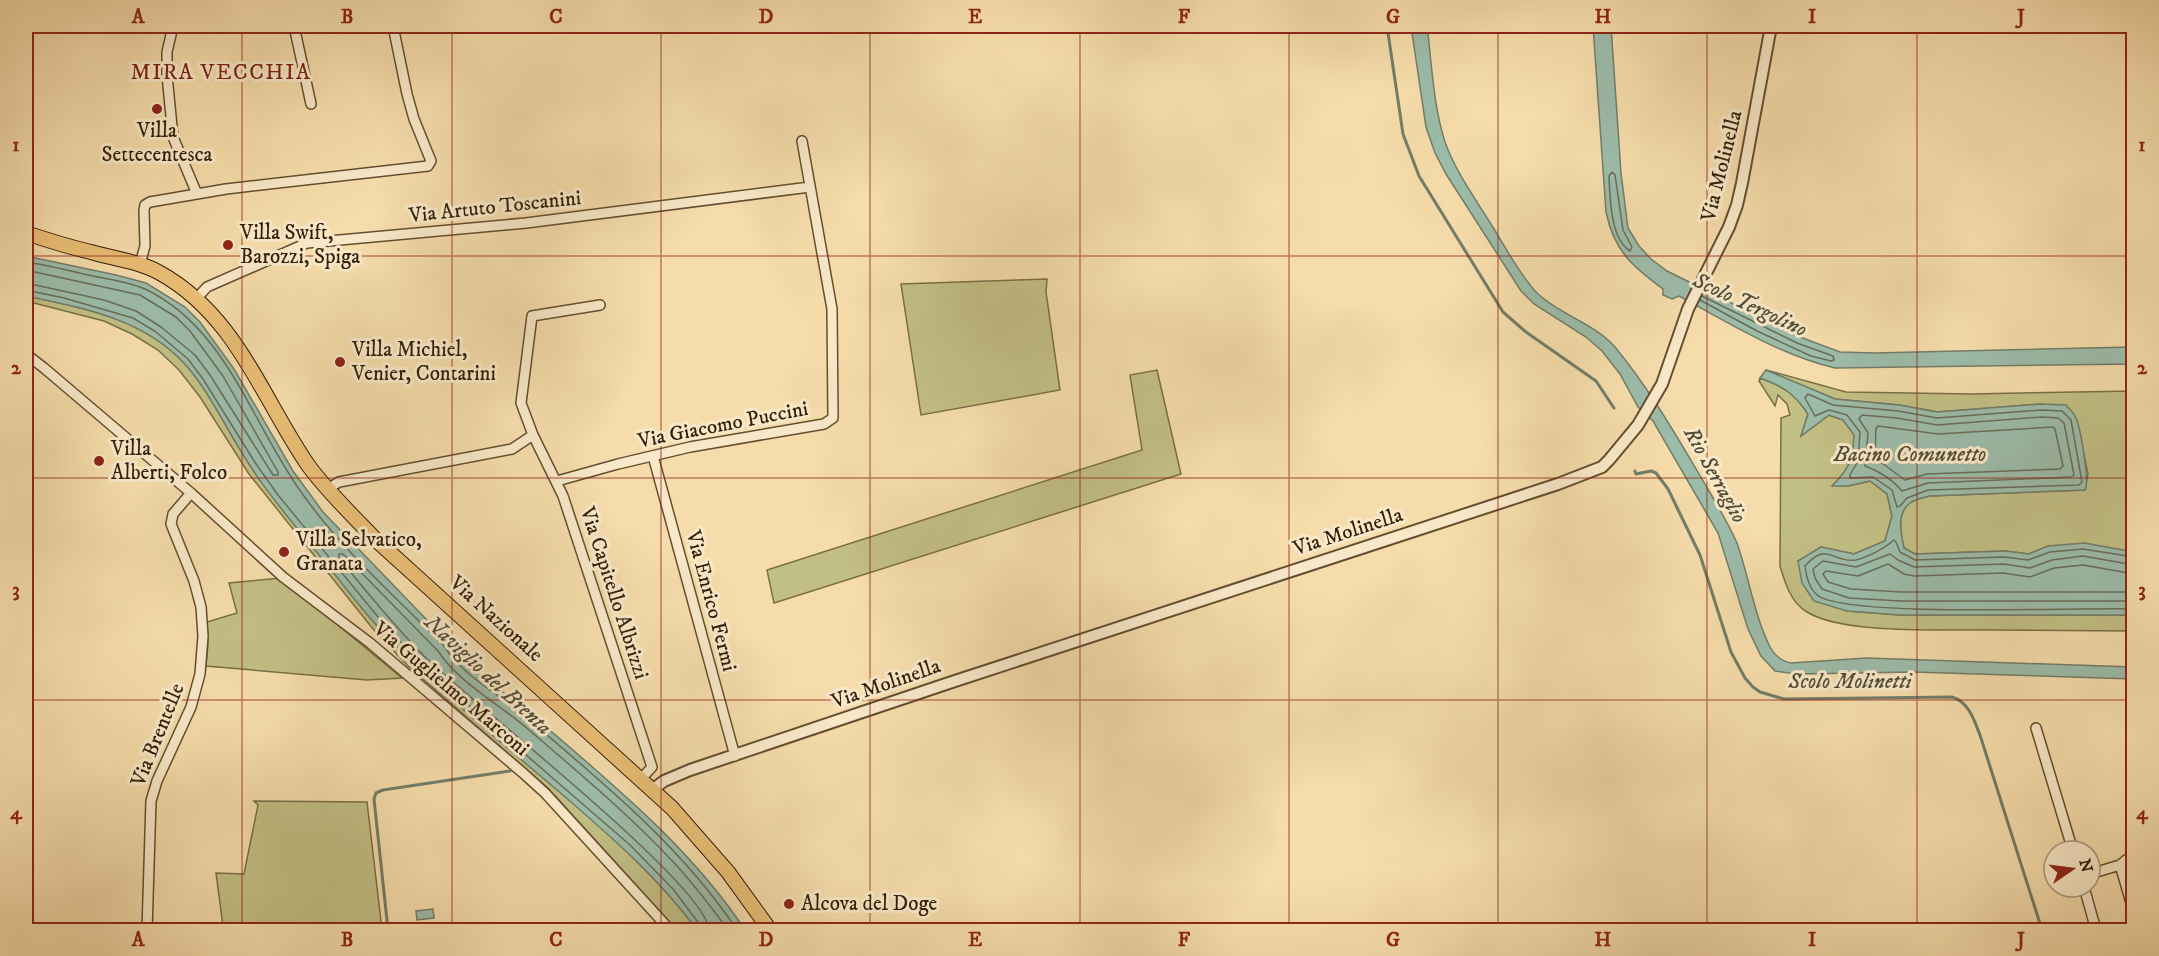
<svg xmlns="http://www.w3.org/2000/svg" width="2159" height="956" font-family="'IM FELL DW Pica',serif">
<style>
.green{fill:#c2bf84;stroke:#7a6e45;stroke-width:1.5}
.water{fill:#9cbcaa;stroke:#727d68;stroke-width:1.5}
.lines{fill:none;stroke-linecap:round;stroke-linejoin:round}
.shore{stroke:#686d58;stroke-width:1.5}
.stream{stroke:#727d68;stroke-width:3}
.minor-casing{stroke:#644e2f;stroke-width:12}
.tertiary-casing{stroke:#644e2f;stroke-width:14}
.primary-casing{stroke:#331e06;stroke-width:16}
.minor{stroke:#f8e8c8;stroke-width:9}
.tertiary{stroke:#f8e8c8;stroke-width:10}
.primary{stroke:#eabe75;stroke-width:14}
.grid{fill:none;stroke:#8f2418;stroke-width:1.5;stroke-opacity:0.55}
.poi-dot{fill:#8f2418;stroke:#f8e8c8;stroke-width:2}
.labels{text-anchor:middle;dominant-baseline:central;stroke-width:6;stroke-linejoin:round;paint-order:stroke}
.poi-label{font-size:21px;fill:#331e06;stroke:#f8e8c8;text-anchor:start}
.street-label{font-size:21px;fill:#331e06;stroke:#f8e8c8}
.neighbourhood-label{font-size:22px;letter-spacing:1.5px;fill:#7a1f14;stroke:#f8e8c8}
.water-label{font-size:22px;font-style:italic;fill:#524d37;stroke:#f8e8c8}
.neatline{fill:none;stroke:#8f2418;stroke-width:2}
.grid-label{font-size:20px;text-anchor:middle;font-weight:bold;fill:#8f2418}
</style>
<rect width="100%" height="100%" fill="#f5dcaa"/>
<filter id="stains"><feTurbulence type="fractalNoise" baseFrequency=".00333" numOctaves="4"/><feColorMatrix values="0 0 0 0 .2 0 0 0 0 .09 0 0 0 0 .02 0 0 0 .5 -.17"/></filter>
<radialGradient id="worn" r=".72"><stop offset=".6" stop-color="#630" stop-opacity="0"/><stop offset="1" stop-color="#630" stop-opacity=".3"/></radialGradient>
<path class="green" d="M1047,279L1046,292L1060,390L921,415L901,284Z
M26,296C83,308 142,318 184,363C209,390 230,436 251,467C272,499 297,528 321,557C341,581 360,607 381,630C480,736 610,813 697,930H677L549,789L408,666L373,629L249,474L200,397L179,370L158,350L132,334L104,321L26,301Z
M1157,370L1181,474L774,603L767,570L1142,450L1130,375Z
M1766,370L1846,392L1971,394L2133,391V426L2128,474L2133,486V552L2129,551L2048,546L2029,554L2005,551L1915,554L1904,548C1901,534 1896,513 1910,503C1915,499 1923,498 1929,496L2085,490L2088,474L2082,446L2042,404L1938,412L1899,405L1835,399Z
M1760,378C1783,386 1795,394 1808,414L1801,436L1829,415L1843,420L1855,435C1852,460 1851,467 1833,485L1848,486L1870,481L1887,494L1892,516L1885,541L1854,554L1821,547L1798,561L1847,611L1900,615H2133V631C2086,631 2039,630 1992,630C1946,629 1844,635 1807,612C1791,603 1785,583 1780,566L1781,418L1790,415L1787,404L1778,395L1775,406L1759,381Z
M281,578L402,678L367,680L206,666L208,644L207,622L237,613L229,583Z
M254,801L367,802L382,930L223,926L216,873L244,874L258,805Z"/>
<path class="water" d="M1411,26H1427C1432,64 1433,105 1445,142C1456,173 1477,201 1494,229C1507,250 1520,275 1537,293C1560,315 1594,323 1615,347C1652,392 1680,442 1709,491C1719,508 1729,525 1737,543C1749,577 1754,615 1770,647C1775,656 1781,661 1791,663L1867,658L2133,667V679L1912,672L1797,674L1775,671L1761,656L1748,629L1718,533L1653,421L1638,407L1620,374L1602,351L1586,337L1534,304L1521,291L1446,174L1435,153L1426,127Z
M1593,26H1611L1621,173L1628,228L1639,246L1651,259L1667,271L1800,337L1840,352L1874,353L2133,347V364L1835,368C1780,355 1729,323 1679,296L1672,299L1663,295V289C1632,266 1614,251 1606,212Z
M26,256L116,275L146,283L185,307L200,322L234,369L293,471L323,512L449,643C469,673 504,690 531,714C607,780 689,845 745,930H697C661,881 617,842 571,802C507,747 439,693 381,630C361,609 343,584 324,561C299,530 272,500 251,467C229,435 210,391 184,363C142,318 83,308 26,296Z
M1766,370L1835,399L1899,405L1937,412L2042,404L2066,405C2068,408 2073,412 2075,416C2080,424 2090,483 2085,490L1929,496C1923,498 1915,499 1910,503C1896,513 1901,534 1904,548L1915,554L2005,551L2029,554L2048,546L2084,543L2129,551L2133,552V615H1900L1847,611L1814,601L1802,583L1798,561L1821,547L1854,554L1885,541L1892,516L1887,494L1870,481L1848,486H1832C1850,468 1853,459 1854,435L1843,420L1829,415L1801,436L1808,414C1795,394 1783,386 1760,378Z
M2133,426V486L2128,474Z
M433,909L434,918L417,920L416,911Z"/>
<g class="lines">
<path class="shore" d="M1612,172L1615,175L1623,230L1632,247L1630,251C1610,239 1610,196 1609,176Z
M26,262C48,265 70,271 93,276C110,279 129,282 145,289C228,328 253,428 304,496C343,551 397,598 444,646C464,677 499,694 526,717C602,782 682,847 737,930
M26,270L140,295L176,317L190,331L223,376L278,472V475H273L210,375L195,355L161,327L136,311L104,300L26,283
M26,290L64,298L133,318L156,332L188,359L203,379L256,464L278,495L383,623L421,664L630,845L673,889L700,925L702,930
M1700,300L1757,331L1811,356L1831,361L1834,360L1833,356L1797,343L1702,296
M1808,394L1833,405L1898,411L1937,418L2042,410L2062,411L2071,420L2082,482L2079,485L1928,490L1907,498L1900,506L1897,507L1892,490L1873,477L1850,478V475L1858,461L1860,432L1847,415L1829,410L1815,416L1805,398Z
M1862,415L1897,418L1937,425L2042,417L2058,418L2064,423L2074,475L2071,477L1928,483L1902,491C1892,479 1879,471 1865,466L1868,433L1859,419Z
M1878,426L1938,434L2053,427L2055,429L2063,466L2060,469L1927,474L1905,480L1875,458L1876,428Z
M2134,557L2083,549L2050,552L2028,560L2004,557L1915,560L1900,552L1896,542L1894,540C1885,548 1868,557 1856,560C1833,564 1827,540 1805,566C1806,576 1809,588 1817,595C1844,618 2083,607 2134,609
M2134,565L2083,556L2052,560L2030,568L2004,564L1914,567L1898,560L1890,554L1856,567L1823,561L1813,569L1815,578L1822,589L1849,598L1901,601H2134
M2134,574L2083,565L2054,568L2030,577L2003,573L1914,576L1904,574L1888,564L1858,576L1826,571L1823,574L1828,582L1851,589L1901,592H2134
M709,930C707,885 470,701 425,657C394,626 367,592 339,558V554H343L438,651C460,684 498,703 528,729C579,773 631,816 677,866C695,886 712,908 728,930"/>
<path class="stream" d="M1387,26L1403,134L1419,176L1503,312L1526,332L1596,381L1614,408
M1635,471L1636,474L1651,471L1656,473L1668,489L1700,555L1731,652L1745,678L1753,687L1760,692L1784,699L1952,697C1969,702 1974,720 1980,735L2042,930
M388,930L374,799L376,793L383,790L510,771"/>
<defs>
<path id="minor" d="M173,26L167,52V75L173,137L197,194
M294,26L311,104
M26,214V222
M140,264L145,246L144,210L145,205L150,202L226,189L428,166L431,161L414,119L407,94L393,26
M197,298L207,287L307,243L526,223L810,187
M26,354L44,368L191,493L283,577L370,643L523,773L545,793L670,930
M533,435L521,403L532,316L600,305
M653,456L735,756
M557,481L618,464L690,447L824,424L833,418L832,309L802,141
M329,488L339,482L512,449L533,435L563,496L652,767L641,779
M2036,728L2073,851
M2120,865L2134,913
M2090,874L2120,865L2126,860L2134,858
M2084,887L2096,930
M147,930L151,801L157,781L191,707L200,674L203,636L201,607L194,581L171,524L173,514L191,493"/>
<path id="tertiary" d="M652,790L664,781L690,770L955,681L1558,484L1602,467L1609,460L1638,425L1662,384L1688,309L1729,227L1737,205L1742,183L1771,26"/>
<path id="primary" d="M26,233C47,240 69,247 91,252C114,259 139,261 160,273C236,315 262,398 308,465C325,489 354,517 375,539L672,808L728,872L770,930"/>
</defs>
<use href="#minor" class="minor-casing"/>
<use href="#tertiary" class="tertiary-casing"/>
<use href="#primary" class="primary-casing"/>
<use href="#minor" class="minor"/>
<use href="#tertiary" class="tertiary"/>
<use href="#primary" class="primary"/>
</g>
<path class="grid" d="M242,26V930M452,26V930M661,26V930M870,26V930M1080,26V930M1289,26V930M1498,26V930M1707,26V930M1917,26V930M26,256H2134M26,478H2134M26,700H2134"/>
<g class="poi-dot">
<circle cx="157" cy="109" r="6"/>
<circle cx="228" cy="245" r="6"/>
<circle cx="340" cy="362" r="6"/>
<circle cx="99" cy="461" r="6"/>
<circle cx="284" cy="552" r="6"/>
<circle cx="789" cy="904" r="6"/>
</g>
<g class="labels">
<g class="poi-label">
<text x="157" y="131" text-anchor="middle">Villa<tspan x="157" dy="24">Settecentesca</tspan></text>
<text x="240" y="233">Villa Swift,<tspan x="240" dy="24">Barozzi, Spiga</tspan></text>
<text x="352" y="350">Villa Michiel,<tspan x="352" dy="24">Venier, Contarini</tspan></text>
<text x="111" y="449">Villa<tspan x="111" dy="24">Alberti, Folco</tspan></text>
<text x="296" y="540">Villa Selvatico,<tspan x="296" dy="24">Granata</tspan></text>
<text x="801" y="904">Alcova del Doge</text>
</g>
<g class="street-label">
<text transform="translate(1722 166) rotate(-76)">Via Molinella</text>
<text transform="translate(495 207) rotate(-6)">Via Artuto Toscanini</text>
<text transform="translate(723 425) rotate(-11)">Via Giacomo Puccini</text>
<text transform="translate(1348 532) rotate(-18)">Via Molinella</text>
<text transform="translate(614 593) rotate(72)">Via Capitello Albrizzi</text>
<text transform="translate(711 601) rotate(75)">Via Enrico Fermi</text>
<text transform="translate(496 619) rotate(42)">Via Nazionale</text>
<text transform="translate(886 684) rotate(-19)">Via Molinella</text>
<text transform="translate(451 689) rotate(40)">Via Guglielmo Marconi</text>
<text transform="translate(158 735) rotate(-68)">Via Brentelle</text>
</g>
<g class="neighbourhood-label">
<text x="221" y="72">MIRA VECCHIA</text>
</g>
<g class="water-label">
<text transform="translate(1750 305) rotate(25)">Scolo Tergolino</text>
<text x="1910" y="454">Bacino Comunetto</text>
<text transform="translate(1715 475) rotate(61)">Rio Serraglio</text>
<text transform="translate(488 675) rotate(43)">Naviglio del Brenta</text>
<text x="1850" y="681">Scolo Molinetti</text>
</g>
</g>
<rect width="2159" height="956" fill="none" stroke="#f5dcaa" stroke-width="66"/>
<g transform="translate(2072 869) rotate(76)"><circle r="28" fill="#f8e8c8" stroke="#a9977a" stroke-width="1.5"/>
<path d="M0-4.5L10 22L0 15L-10 22Z" fill="#8f2418"/>
<text y="-9" font-size="16" font-weight="bold" text-anchor="middle" fill="#331e06">N</text>
</g>
<rect x="33" y="33" width="2093" height="890" class="neatline"/>
<g class="grid-label">
<text x="138" y="23">A</text>
<text x="347" y="23">B</text>
<text x="556" y="23">C</text>
<text x="766" y="23">D</text>
<text x="975" y="23">E</text>
<text x="1184" y="23">F</text>
<text x="1393" y="23">G</text>
<text x="1603" y="23">H</text>
<text x="1812" y="23">I</text>
<text x="2021" y="23">J</text>
<text x="16" y="151">1</text>
<text x="2142" y="151">1</text>
<text x="16" y="374">2</text>
<text x="2142" y="374">2</text>
<text x="16" y="596">3</text>
<text x="2142" y="596">3</text>
<text x="16" y="819">4</text>
<text x="2142" y="819">4</text>
<text x="138" y="946">A</text>
<text x="347" y="946">B</text>
<text x="556" y="946">C</text>
<text x="766" y="946">D</text>
<text x="975" y="946">E</text>
<text x="1184" y="946">F</text>
<text x="1393" y="946">G</text>
<text x="1603" y="946">H</text>
<text x="1812" y="946">I</text>
<text x="2021" y="946">J</text>
</g>
<rect width="100%" height="100%" filter="url(#stains)"/>
<rect width="100%" height="100%" fill="url(#worn)"/>
</svg>
